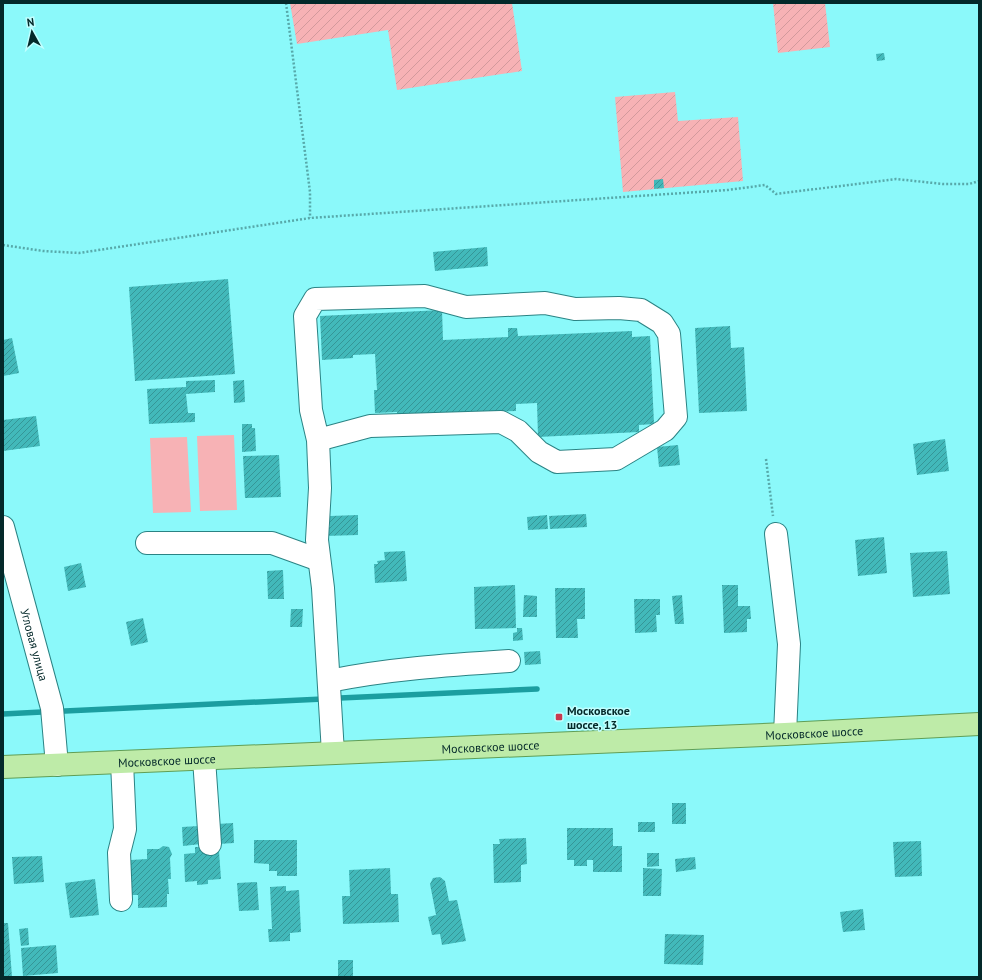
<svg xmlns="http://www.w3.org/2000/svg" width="982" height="980" font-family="'PT Sans',sans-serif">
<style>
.garden{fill:url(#garden-furrows)}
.pitch{fill:#f7b2b5}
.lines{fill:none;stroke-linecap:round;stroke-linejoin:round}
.stream{stroke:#1b9ea0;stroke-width:5.5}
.building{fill:url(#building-hatch)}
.minor-casing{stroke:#2b8384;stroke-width:24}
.major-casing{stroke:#609e56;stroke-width:24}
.path{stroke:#57a9aa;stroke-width:2.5;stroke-dasharray:2 2;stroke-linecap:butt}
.minor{stroke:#fff;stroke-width:22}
.major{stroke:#beeba8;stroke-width:22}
.poi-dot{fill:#c9394f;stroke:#c1ffff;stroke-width:1.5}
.labels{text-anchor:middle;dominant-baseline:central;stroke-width:3;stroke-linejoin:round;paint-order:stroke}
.street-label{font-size:12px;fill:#04292a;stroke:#c1ffff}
.poi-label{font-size:12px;font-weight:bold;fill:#04292a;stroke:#c1ffff;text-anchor:start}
</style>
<defs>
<pattern id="garden-furrows" width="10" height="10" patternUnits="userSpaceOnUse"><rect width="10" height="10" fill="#f7b2b5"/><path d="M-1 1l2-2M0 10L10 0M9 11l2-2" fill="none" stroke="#d2999c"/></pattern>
<pattern id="building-hatch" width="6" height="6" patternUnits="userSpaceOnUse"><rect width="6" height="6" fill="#42b9ba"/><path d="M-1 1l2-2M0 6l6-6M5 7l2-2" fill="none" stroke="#359697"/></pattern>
</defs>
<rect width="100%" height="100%" fill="#8bf9fa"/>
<path class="garden" d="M290,3H512L522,71L397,90L388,30L297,44Z
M773,3H825L830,47L778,53Z
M675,92L678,121L738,117L743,181L623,192L615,97Z"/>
<path class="pitch" d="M234,435L237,510L200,511L197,436Z
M187,437L191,512L153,513L150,438Z"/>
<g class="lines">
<path class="stream" d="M340,698L537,689
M65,711L323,699
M3,714L42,712"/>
</g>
<path class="building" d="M884,53L885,60L877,61L876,54Z
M663,179L664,188L654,189V180Z
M487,247L488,266L435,271L433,252Z
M228,279L235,374L135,381L129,287Z
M442,310L443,340L508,337V328H517L518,336L632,331V337L650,336L654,424L639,425V432L538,437L537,403L516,404V411L398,416L397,412L375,413L374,390H377L375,354L353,355V358L322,360L320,316Z
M730,326L731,348L744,347L747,411L699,413L695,328Z
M12,338L19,373L3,376V340Z
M215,380V392L186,394L188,413H195V422L149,424L147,389L186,387V381Z
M244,380L245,402L234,403L233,381Z
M36,416L40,446L3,451V420Z
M242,424H252V428H255L256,451L242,452Z
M945,439L949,471L917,475L913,444Z
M678,445L680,465L659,467L657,447Z
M279,455L281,497L245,498L243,456Z
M586,514L587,527L550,529L549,516Z
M358,515V535L325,536V527H330V516Z
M547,515L548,529L528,530L527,517Z
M884,537L887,573L858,576L855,540Z
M405,551L407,581L375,583L374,564H378L377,561L385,560L384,552Z
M947,551L950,594L913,597L910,553Z
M81,563L86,587L68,591L64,567Z
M283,570L284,599H268L267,571Z
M515,585L516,628L475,629L474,587Z
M722,585H738V606H750L751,619H747V632L724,633Z
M555,588H585V619H577L578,638H556Z
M524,595L537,596V617H523Z
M682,595L684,624H675L672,596Z
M634,599H660V615H656L657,632L635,633Z
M291,609H303L302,627H290Z
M143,618L148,642L131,646L126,622Z
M517,628H522L523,640L513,641V633L517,632Z
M540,651L541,664L525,665L524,652Z
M672,803H686V824H672Z
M638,822H655V832H638Z
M233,823L234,843L218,844L217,824Z
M199,826L201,844L183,846L182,827Z
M567,828H613V846H622V872H593V860H587V866H574V860H567Z
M526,838L527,864L521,865V882L494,883L493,844H500L499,839Z
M254,840H297V876H277V871H269V864L254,863Z
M921,841L922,876L895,877L893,842Z
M163,846L169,847L172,854L170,858L171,879H168L169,894H167V907L138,908V895H126L125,876H131V860L147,859V849H159Z
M195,847H206L207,852L219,851L221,879L208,880V884L197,885V881L185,882L184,854L195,853Z
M647,853H659V866L647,867Z
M42,856L44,882L14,884L12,857Z
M695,857L696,869L676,872L675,859Z
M390,868L391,894H398L399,922L343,924L342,896H350L349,870Z
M643,868L662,869L661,896H643Z
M440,877L445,881L449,901L457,900L466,941L442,945L440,934L432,935L428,917L436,915L430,884L433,878Z
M95,879L99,915L70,918L65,883Z
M257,882L259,910L239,911L237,883Z
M286,886V891L299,890L301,932L290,933V941L269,942L268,929H272L270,887Z
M863,909L865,930L843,932L840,912Z
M3,923H8L12,977H3Z
M28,928L29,945L21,946L19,929Z
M665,934L704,935L703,965L664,964Z
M56,945L58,973L23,976L21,948Z
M338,960H353V977H338Z"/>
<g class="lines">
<defs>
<g id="minor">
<path d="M318,440L370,426L501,422L518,431L539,452L557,462L616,459L665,430L676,417L669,334L662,323L641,310L619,308L575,309L545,303L466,307L425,296L315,299L305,316L311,410L318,440L320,488L317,540L323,588L333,753"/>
<path id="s1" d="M3,527L52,708L57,765"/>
<path d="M776,534L789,644L785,734"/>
<path d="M147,543H272L319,560"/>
<path d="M329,681C388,669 448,665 509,661"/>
<path d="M204,759L210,844"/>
<path d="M121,900L119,853L125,829L122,762"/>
</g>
<g id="major">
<path id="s2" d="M3,767L785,734L979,724"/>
</g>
</defs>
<use href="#minor" class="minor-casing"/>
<use href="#major" class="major-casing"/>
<path class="path" d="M286,3L310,192V218
M3,245L43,251L79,253L310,218L728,190L765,185L776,194L896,179L943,184H969L979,181
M766,459L773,516"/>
<use href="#minor" class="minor"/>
<use href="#major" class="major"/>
</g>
<rect class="poi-dot" x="555" y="713" width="8" height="8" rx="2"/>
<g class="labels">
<g class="street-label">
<text stroke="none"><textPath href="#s1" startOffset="122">Угловая улица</textPath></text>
<text stroke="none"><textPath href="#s2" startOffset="812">Московское шоссе</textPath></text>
<text stroke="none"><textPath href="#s2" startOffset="488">Московское шоссе</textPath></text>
<text stroke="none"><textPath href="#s2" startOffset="164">Московское шоссе</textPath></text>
</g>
<g class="poi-label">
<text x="567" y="710">Московское<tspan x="567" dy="14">шоссе, 13</tspan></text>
</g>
</g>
<rect width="982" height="980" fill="none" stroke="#04292a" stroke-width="8"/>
<g transform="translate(32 32) rotate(352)" stroke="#c1ffff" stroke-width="3" paint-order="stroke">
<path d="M0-3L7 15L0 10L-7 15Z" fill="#04292a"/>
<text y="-6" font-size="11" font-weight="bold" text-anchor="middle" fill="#04292a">N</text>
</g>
</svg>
